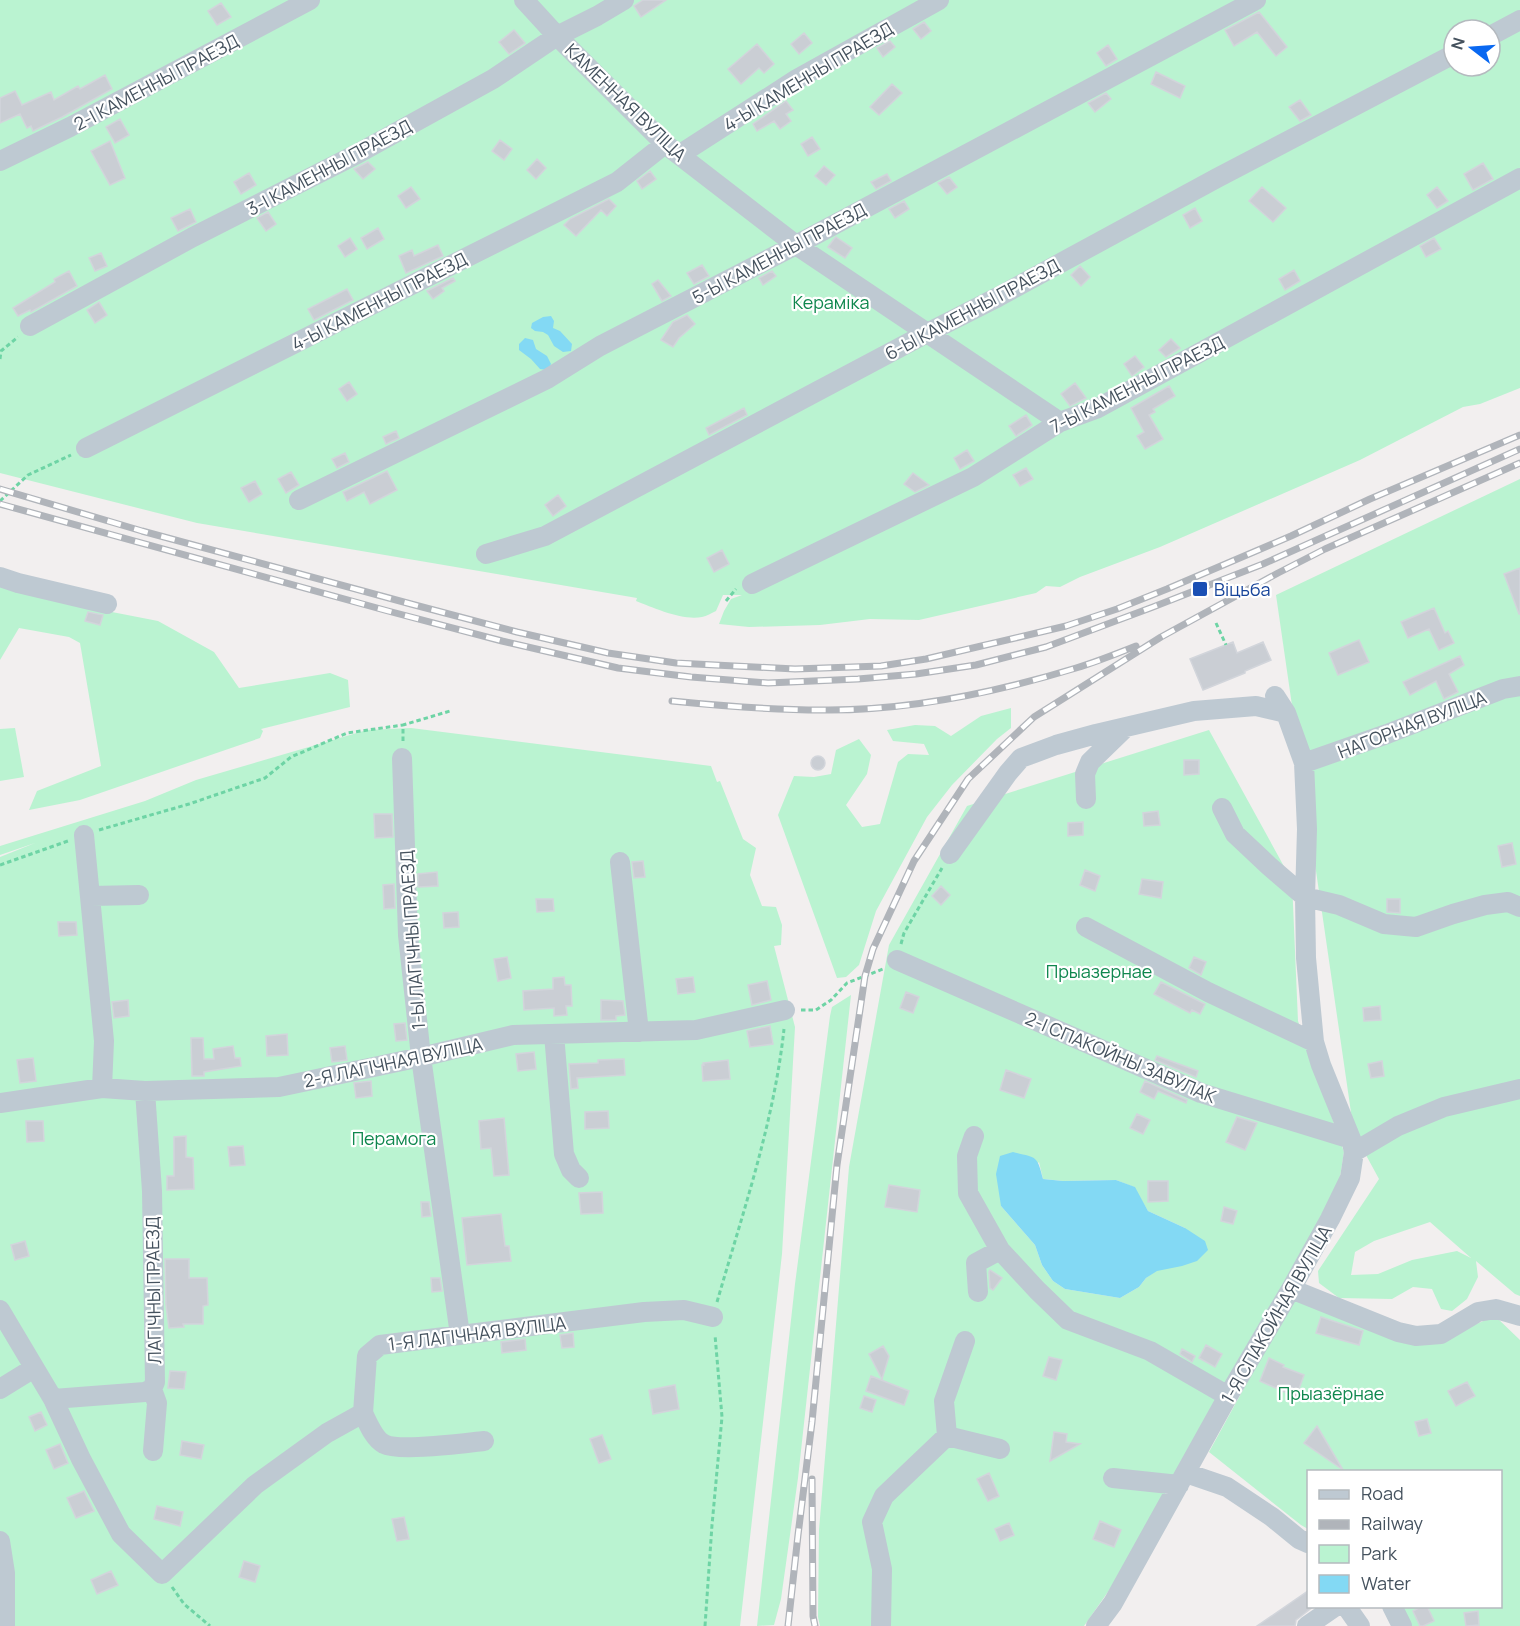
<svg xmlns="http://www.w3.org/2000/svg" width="1520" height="1626" font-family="Manrope,sans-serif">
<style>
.green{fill:#baf3d1;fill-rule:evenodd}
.water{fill:#83d9f4}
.building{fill:#caced4;stroke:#d2d5db;stroke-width:1.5}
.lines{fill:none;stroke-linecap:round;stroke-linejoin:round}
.path{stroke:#6ed4a5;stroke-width:3;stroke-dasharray:4.5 3;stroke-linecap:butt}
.minor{stroke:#bec9d2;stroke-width:20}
.rail-casing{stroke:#b0b4ba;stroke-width:7}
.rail{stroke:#fff;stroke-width:4.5;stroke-dasharray:14;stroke-linecap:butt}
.transit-dot{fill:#1a4fb4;stroke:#fff;stroke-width:2}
.labels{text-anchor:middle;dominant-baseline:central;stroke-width:4.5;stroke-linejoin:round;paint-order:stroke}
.street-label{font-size:18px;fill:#45525e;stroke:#fff}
.park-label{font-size:18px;fill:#0f874e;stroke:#fff}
.transit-label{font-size:18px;fill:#164399;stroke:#fff;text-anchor:start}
</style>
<rect width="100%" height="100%" fill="#f2efef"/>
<path class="green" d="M0,0H1520V388L1480,404L1463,407L1360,460L1160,547L1080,577L1060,587L1046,586L1036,593L919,620L870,619L820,625L749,627L719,624L724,611L731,599L742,595H723L716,611C711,613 707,616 702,617C683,621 654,608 636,601L637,598L197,523L0,473ZM1454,30H1490V66H1454Z
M1520,479V1296L1515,1294L1476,1261L1478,1277L1467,1299L1452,1311L1441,1309L1432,1289L1413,1287L1392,1299L1339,1298L1319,1283L1318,1271L1379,1179L1354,1133L1276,595ZM1430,1222L1471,1258L1457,1251L1412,1260L1378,1274L1351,1275L1355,1252L1374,1241Z
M0,586L71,604L158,621L214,652L239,688L330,673L348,680L350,707L261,729L263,731L260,738L80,800L29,810L37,791L101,766L80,643L69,637L19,628L0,660Z
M1011,708V728L997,739L952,785L927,817L876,911L859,965L846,977L837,978L778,815L794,776L814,777L831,774L836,750L859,739L871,755L867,774L846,805L862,827L880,824L898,762L908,754L929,755L924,744L893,741L887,730L915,725L935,726L951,736L981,716Z
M15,728L24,777L0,781V729Z
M411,728L711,766L717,782L720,781L743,839L756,848L750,875L762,906L776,907L782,925L781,945L774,946L795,1027L782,1254L740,1626H0V857L35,843L0,855V846L145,801L196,780L367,730Z
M1209,730L1292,881L1298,1021L1344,1152L1340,1177L1329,1203L1117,1579L1084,1626H820L818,1617L819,1530L849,1167L889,945L967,806ZM1039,1162L1043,1179L1063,1181L1116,1180L1134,1187L1148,1211L1185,1228L1166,1268L1157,1270L1146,1278L1139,1287L1120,1298L1065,1289L1053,1281L1042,1265L1035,1245L1001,1206Z
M851,995L798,1478L781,1599L774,1625L757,1626L795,1284L830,1016L832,1007Z
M1295,1295L1428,1345L1495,1316L1520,1340V1626H1395L1386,1607L1500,1606V1472H1308V1529L1301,1525L1209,1452Z"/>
<path class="water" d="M551,316L554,321L553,328L560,331L572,344L571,351L563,352L554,346L548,335L543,332L535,331L531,328L532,323L543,317Z
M525,338L533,340L536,349L547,356L551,364L547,370L540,369L531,359L519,350V344Z
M1013,1152C1037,1158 1037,1155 1043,1179L1063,1181L1116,1180L1135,1187L1148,1211L1185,1228L1205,1241L1208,1250L1197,1261L1182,1266L1157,1271L1146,1278L1139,1287L1120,1298L1065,1289L1053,1281L1042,1265L1035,1245L1001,1206L996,1174L1000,1156Z"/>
<path class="building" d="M643,0H666L641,17L634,6Z
M221,3L231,17L217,25L208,11Z
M1259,12L1287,47L1276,56L1257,32L1234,46L1225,30Z
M924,22L931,31L921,39L913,29Z
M514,30L525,43L509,54L499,42Z
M804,33L812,43L799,54L791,44Z
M890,41L895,47L883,57L877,48Z
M757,44L774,64L764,73L759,68L741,84L728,69Z
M1108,45L1117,59L1106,66L1097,53Z
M1156,72L1185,86L1180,98L1151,84Z
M105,75L112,89L62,117L33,131L31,126L27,128L20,114L0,123V98L15,91L22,105L51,92L54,100L78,86L80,89Z
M892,84L902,93L879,115L870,107Z
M1106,93L1111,99L1095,112L1088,103Z
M1300,100L1311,115L1300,121L1289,107Z
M786,101L793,110L786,114L791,121L780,129L774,121L757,131L753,124Z
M120,119L129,135L115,143L106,127Z
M812,137L820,149L808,156L801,144Z
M500,140L512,149L504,160L492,151Z
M110,141L125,178L110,185L91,151Z
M537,159L546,168L536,179L527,170Z
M368,162L375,169L363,179L354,169Z
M1483,163L1493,179L1473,190L1464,174Z
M824,166L835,175L826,185L815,176Z
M650,171L656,179L642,189L637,181Z
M249,173L256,185L241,194L234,182Z
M887,174L891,181L876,189L871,182Z
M949,177L957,187L947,194L938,183Z
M411,187L420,199L406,208L398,196Z
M1262,187L1286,208L1273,222L1249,201Z
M1437,187L1448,201L1437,208L1427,195Z
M609,199L616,206L607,216L601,210L576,236L564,225L570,219Z
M904,201L909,209L895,218L889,209Z
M1195,208L1202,221L1190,228L1183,215Z
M190,209L196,222L178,231L171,218Z
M268,212L276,224L266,231L257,218Z
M378,228L384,239L367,249L361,238Z
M836,237L852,248L845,258L828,247L834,239Z
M350,238L357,249L345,257L338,246Z
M1434,238L1441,249L1426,257L1420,246Z
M438,245L443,256L406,273L399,256L412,250L414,256Z
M101,253L107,266L95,271L89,258Z
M702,265L709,276L694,284L687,273Z
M1080,266L1090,277L1081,286L1071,275Z
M1294,270L1300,281L1285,290L1279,279Z
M69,271L77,286L31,312L30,310L18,316L13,308L55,282L54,279Z
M772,271L776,276L763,285L759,278Z
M453,278L455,281L442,288L444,291L433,299L427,291Z
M658,280L671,296L662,301L652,284Z
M347,289L353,300L314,320L308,309Z
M99,302L107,315L95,323L87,310Z
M687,315L695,324L679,338L673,347L661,340L673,322Z
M1171,339L1180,348L1166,357L1159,350Z
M1135,356L1144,367L1132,376L1124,364Z
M349,382L357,394L347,401L339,389Z
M1075,383L1086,398L1070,406L1061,394Z
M1169,386L1175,396L1153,409L1155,412L1149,415L1163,439L1145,449L1137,436L1144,432L1131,408Z
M744,408L747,415L709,435L706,428Z
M1026,415L1032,425L1016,436L1009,426Z
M396,431L399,438L386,444L383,437Z
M967,450L974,461L960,469L954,458Z
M345,453L349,462L337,468L332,459Z
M1026,468L1033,479L1020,486L1013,475Z
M387,471L397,490L370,504L364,492L347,501L343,492Z
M291,472L299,485L286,493L278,479Z
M913,473L929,485L915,492L904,484Z
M255,481L262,494L249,502L241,488Z
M558,495L566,506L553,516L545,505Z
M722,550L729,564L714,572L707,558Z
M1520,568V614H1519L1504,574Z
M1434,608L1445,633L1448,631L1454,643L1439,650L1429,629L1408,638L1401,622Z
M88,612L103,615L100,625L85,621Z
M1359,640L1369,662L1338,675L1329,653Z
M1233,642L1237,653L1263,642L1271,660L1245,671V673L1203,690L1190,659Z
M1460,656L1464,665L1449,674L1458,692L1444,699L1436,681L1410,695L1403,682Z
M811 763a7 7 0 1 1 14 0a7 7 0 1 1-14 0Z
M1184,760H1199V774L1184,775Z
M1158,811L1160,825L1144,826L1143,813Z
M374,814H392L393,837L375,838Z
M1083,822V835L1068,836V823Z
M1512,843L1516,864L1502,867L1498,846Z
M643,861L645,877L634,878L632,862Z
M1085,870L1100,876L1095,891L1080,885Z
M437,872L438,886L418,887V874Z
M1142,879L1163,882L1161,898L1139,894Z
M394,884L395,908L384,909L383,885Z
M941,886L950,895L941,905L932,896Z
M536,899H553L554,911L537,912Z
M1387,899H1400V913L1387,912Z
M458,912L459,927L444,928L443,913Z
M58,922H76L77,935L59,936Z
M507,957L511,978L498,981L494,959Z
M1194,957L1206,962L1201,975L1189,968Z
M564,977L565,985H571L572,1006H566L567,1015L554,1016V1008L524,1010L523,991L553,989V978Z
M693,977L695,992L678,994L676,979Z
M767,981L771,1000L752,1005L748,985Z
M1161,982L1205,1004L1200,1014L1192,1010L1190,1013L1154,994Z
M906,992L919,997L913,1013L900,1008Z
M128,1000L129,1016L114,1018L112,1002Z
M601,1000L623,1001L625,1015L616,1016V1020H601Z
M1380,1006L1381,1020L1364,1021L1363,1008Z
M405,1023L407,1040L396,1041L394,1024Z
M770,1026L773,1044L750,1047L747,1031Z
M287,1034L288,1055L267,1056L266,1036Z
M191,1038H203L204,1059H214L213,1049L233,1046L235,1058H240L241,1066L204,1072V1076H192Z
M345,1046L347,1060L332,1062L330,1048Z
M534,1052L536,1069L518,1071L516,1054Z
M1157,1056L1198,1071L1196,1077L1155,1060Z
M33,1058L36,1081L20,1083L17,1060Z
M624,1059L625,1075L577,1078L578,1088L571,1089L569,1064L598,1063V1060Z
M728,1060L730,1079L703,1081L702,1065H704L703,1063Z
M1382,1061L1384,1076L1371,1078L1368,1064Z
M1006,1070L1031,1079L1024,1098L1000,1090Z
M371,1081L372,1096L356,1098L354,1083Z
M1145,1081L1187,1100L1186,1103L1158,1091L1154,1099L1140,1092Z
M608,1111L609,1128L585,1129V1112Z
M1137,1114L1150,1120L1143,1134L1130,1128Z
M1237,1117L1257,1123L1245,1150L1226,1142Z
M504,1118L509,1175L494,1176L491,1148L481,1149L479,1121Z
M26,1121H43L44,1141L27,1142Z
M186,1136V1157L193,1158L194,1189L167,1190V1176H174V1137Z
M243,1146L245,1165L230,1166L228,1147Z
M1148,1181H1168V1201L1148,1202Z
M889,1185L920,1190L917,1212L885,1207Z
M602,1192L603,1213L581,1214L579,1193Z
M421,1202H429L431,1216L422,1217Z
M1224,1207L1237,1211L1233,1224L1221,1221Z
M501,1214L505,1246H509L511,1261L467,1265L462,1218Z
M25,1241L29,1256L15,1260L11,1245Z
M165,1259H189V1278H207L208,1305L203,1306V1324H183L184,1327L169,1328L166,1305Z
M990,1270L1002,1278L993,1290L990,1288L989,1272Z
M431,1278H440L442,1291L432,1292Z
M1321,1317L1363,1331L1359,1345L1316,1333Z
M573,1333L574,1347L562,1348L560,1335Z
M525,1339L526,1350L502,1353L501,1342Z
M1206,1345L1222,1354L1215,1367L1199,1358Z
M883,1346L889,1356L882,1379L869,1354Z
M1182,1349L1195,1356L1192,1362L1180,1354Z
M1049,1357L1062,1360L1056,1380L1043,1376Z
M1269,1358L1284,1365L1283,1367L1304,1375L1296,1397L1260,1381Z
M170,1371L186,1372L184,1389L168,1388Z
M871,1376L909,1391L904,1405L866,1391Z
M1467,1382L1475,1396L1456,1406L1448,1391Z
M675,1385L679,1409L653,1414L649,1390Z
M864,1396L876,1400L872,1412L860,1408Z
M41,1412L47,1425L35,1431L29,1417Z
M1427,1419L1431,1433L1419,1436L1415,1422Z
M1317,1426L1343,1470L1304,1443Z
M1054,1432L1067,1434L1066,1442L1080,1444L1050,1461Z
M602,1435L611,1459L599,1463L590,1439Z
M182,1441L204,1445L201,1459L180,1455Z
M60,1444L68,1463L54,1469L46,1450Z
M989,1473L999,1496L988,1501L977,1479Z
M84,1491L94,1511L76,1518L67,1498Z
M157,1506L183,1512L180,1526L154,1519Z
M404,1517L409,1539L397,1541L392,1519Z
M1100,1521L1121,1530L1114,1547L1093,1539Z
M1009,1523L1014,1535L1000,1541L995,1529Z
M244,1561L260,1566L255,1582L239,1577Z
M111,1571L118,1585L97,1594L91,1580Z
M1308,1591V1606H1314L1300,1617L1296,1620L1295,1626H1257Z
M1422,1606H1427L1434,1621L1423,1626H1420L1413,1611Z
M1478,1611L1479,1625L1466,1626L1464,1613Z"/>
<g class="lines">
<path class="path" d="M0,359L1,351L18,337
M0,501L28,475L71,455
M726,601L736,589
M1216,623L1226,645
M403,741V725L450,711
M99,830L189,804L265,778L291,757L347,733L403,725
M0,865L68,841
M901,944L904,933L942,868
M801,1010H816L831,1000L847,983L883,969
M717,1302C743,1212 774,1122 784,1029
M172,1587L184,1604L210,1626
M705,1626L712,1525L722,1417L715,1335"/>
<path class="minor" d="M524,0L557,36L665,144L796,245L1060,422
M1490,36L1520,20
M679,155L797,79L939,0
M0,161L70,127L310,0
M30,326L193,237L357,154L493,79L557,36L597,16L624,0
M86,448L617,182L665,144
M299,500L547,379L600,346L796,245L1256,0
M486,554L545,536L927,333L998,297L1217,178L1454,54
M0,577L18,583L107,604
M752,584L973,477L1060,422L1098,408L1520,178
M402,758L408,935L421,1057L460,1335
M1304,763L1387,734L1503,689L1520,686
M1086,799L1085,774L1090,762L1126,727
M1222,808L1235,834L1269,866L1305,897L1339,905L1384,924L1416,927L1453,914L1485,905L1508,902L1520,907
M84,835L104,1041L102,1088
M950,854L1008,773L1021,758L1056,745L1096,734L1194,711L1256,706L1286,713
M620,862L639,1032
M91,896L139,895
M1086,927L1208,992L1314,1042
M897,960L1201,1093L1351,1139
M554,1034L564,1154L571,1170L579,1178
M0,1103L102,1088L145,1091L279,1087L421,1057L513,1035L696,1030L785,1010
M974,1136L967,1156L968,1193L1000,1250L1037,1290L1068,1320L1150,1351L1228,1396
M1354,1152L1398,1126L1444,1107L1520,1089
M1291,1289L1398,1332L1416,1336L1441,1334L1478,1312L1496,1309L1520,1316
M978,1292L976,1263L1000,1250
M0,1310L53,1399L81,1459L121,1534L162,1574L255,1485L327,1433L363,1413L367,1356L380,1345L644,1312L684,1310L713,1317
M0,1389L34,1368
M152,1389L157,1403L153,1451
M53,1399L145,1392L152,1389L155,1382L152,1191L145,1091
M363,1413C368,1423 374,1439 384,1444C399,1452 464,1443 484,1441
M947,1436L944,1401L965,1341
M1186,1473L1227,1487L1272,1517L1299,1539L1308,1543
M1113,1478L1179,1485
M0,1541L5,1573V1626
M1346,1606L1360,1626
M1392,1606L1402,1626
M881,1626L882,1569L872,1522L884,1496L947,1436L1000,1449
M1096,1626L1113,1603L1228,1396L1291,1289L1330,1219L1350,1178L1354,1152L1351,1139L1321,1065L1314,1042L1306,958L1305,897L1307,829L1304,763L1286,713L1275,696
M1307,1626L1336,1606"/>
<defs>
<path id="rail" d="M0,489L142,531L411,604L517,632L608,653L676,663L795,669L881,666L926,659L1066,626L1117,609L1167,589L1291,536L1370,499L1520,435
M0,504L388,611L502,641L618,668L691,677L768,683L858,679L916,674L976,665L1046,647L1153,607L1263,564L1520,449
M672,701C722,706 772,710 822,710C908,711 994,693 1076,668C1096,662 1116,654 1136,646
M812,1479L813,1616L815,1626
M788,1626L798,1535L812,1422L837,1165L865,976L873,949L914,861L968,779L1034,717L1161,637L1278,573L1325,549L1520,463"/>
</defs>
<use href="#rail" class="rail-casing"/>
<use href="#rail" class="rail"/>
</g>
<rect class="transit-dot" x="1192" y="581" width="16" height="16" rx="3"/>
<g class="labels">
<g class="street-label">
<text transform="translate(808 76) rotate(-31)">4-Ы КАМЕННЫ ПРАЕЗД</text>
<text transform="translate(156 82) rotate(-28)">2-І КАМЕННЫ ПРАЕЗД</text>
<text transform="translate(626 102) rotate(44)">КАМЕННАЯ ВУЛІЦА</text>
<text transform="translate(329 167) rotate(-28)">3-І КАМЕННЫ ПРАЕЗД</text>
<text transform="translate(779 253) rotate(-28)">5-Ы КАМЕННЫ ПРАЕЗД</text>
<text transform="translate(379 301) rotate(-27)">4-Ы КАМЕННЫ ПРАЕЗД</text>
<text transform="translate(972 309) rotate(-28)">6-Ы КАМЕННЫ ПРАЕЗД</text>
<text transform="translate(1137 384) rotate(-27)">7-Ы КАМЕННЫ ПРАЕЗД</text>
<text transform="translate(1412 724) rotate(-21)">НАГОРНАЯ ВУЛІЦА</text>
<text transform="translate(412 940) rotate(-94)">1-Ы ЛАГІЧНЫ ПРАЕЗД</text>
<text transform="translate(1121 1057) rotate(23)">2-І СПАКОЙНЫ ЗАВУЛАК</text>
<text transform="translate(393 1062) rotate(-12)">2-Я ЛАГІЧНАЯ ВУЛІЦА</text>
<text transform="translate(153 1290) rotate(-91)">ЛАГІЧНЫ ПРАЕЗД</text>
<text transform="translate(1276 1314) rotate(-60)">1-Я СПАКОЙНАЯ ВУЛІЦА</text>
<text transform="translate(477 1333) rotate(-7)">1-Я ЛАГІЧНАЯ ВУЛІЦА</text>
</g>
<g class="park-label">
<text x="831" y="302">Кераміка</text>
<text x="1099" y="971">Прыазернае</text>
<text x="394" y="1138">Перамога</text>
<text x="1331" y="1393">Прыазёрнае</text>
</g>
<g class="transit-label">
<text x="1214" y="589">Віцьба</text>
</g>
</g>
<rect x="1307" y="1470" width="195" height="138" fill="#ffffff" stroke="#b5babf" stroke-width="1.5"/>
<rect x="1319" y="1490" width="30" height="9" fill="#bec9d2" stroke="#b5babf" stroke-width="1.5"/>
<text x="1361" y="1500" font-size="18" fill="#45525e">Road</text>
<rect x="1319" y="1520" width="30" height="9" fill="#b0b4ba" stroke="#b5babf" stroke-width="1.5"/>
<text x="1361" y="1530" font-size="18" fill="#45525e">Railway</text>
<rect x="1319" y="1545" width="30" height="18" fill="#baf3d1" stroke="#b5babf" stroke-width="1.5"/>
<text x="1361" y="1560" font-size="18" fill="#45525e">Park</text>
<rect x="1319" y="1575" width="30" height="18" fill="#83d9f4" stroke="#b5babf" stroke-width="1.5"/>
<text x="1361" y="1590" font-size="18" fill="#45525e">Water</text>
<g transform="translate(1472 48) rotate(287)"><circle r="28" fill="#ffffff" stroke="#b5babf" stroke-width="1.5"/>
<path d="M0-4.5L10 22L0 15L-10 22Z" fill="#0968f1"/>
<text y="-9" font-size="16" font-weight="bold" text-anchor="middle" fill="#45525e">N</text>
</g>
</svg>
